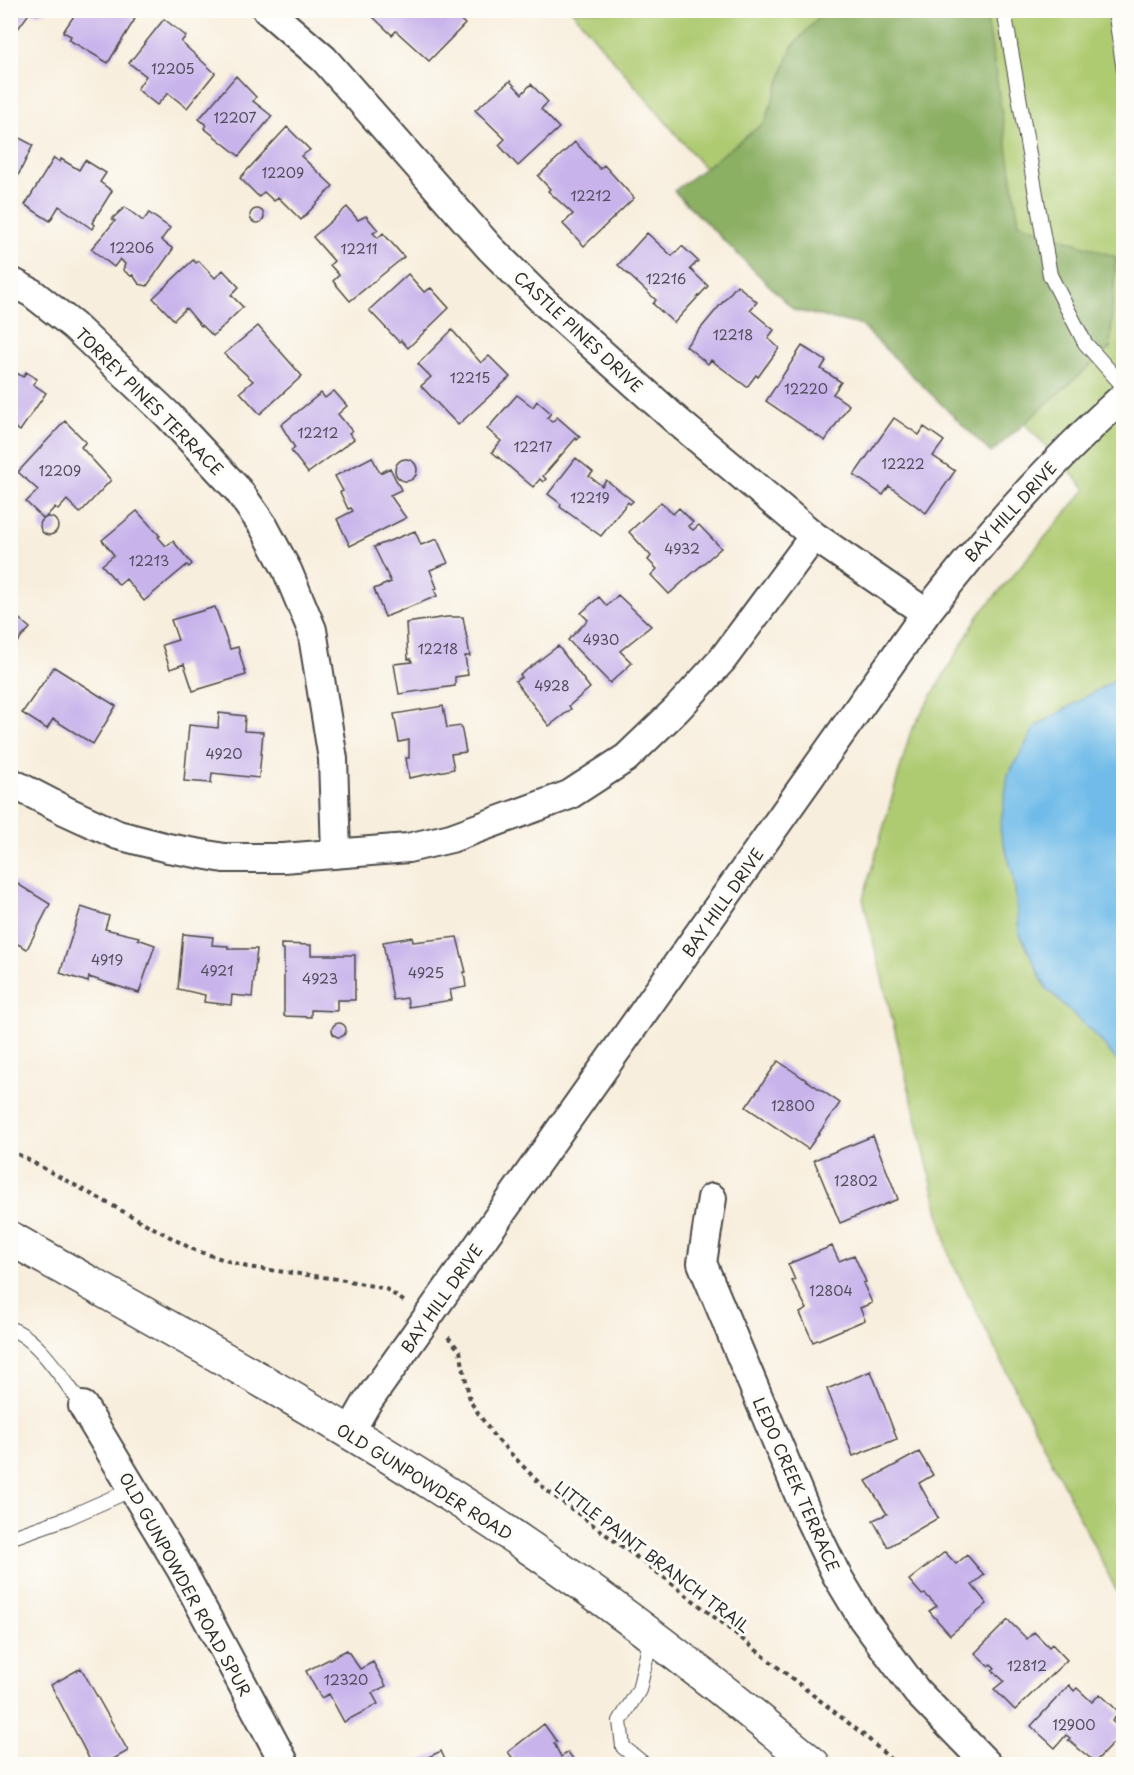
<svg xmlns="http://www.w3.org/2000/svg" width="1134" height="1775" font-family="'Playpen Sans',sans-serif">
<style>
.green{fill:#afcb72;stroke:#6d7b4e;stroke-width:1.5}
.forest{fill:#8baf64;stroke:#5b6d48;stroke-width:1.5}
.water{fill:#70bbe9;stroke:#4e738a;stroke-width:1.5}
.building{fill:#c8b3eb}
.lines{fill:none;stroke-linecap:round;stroke-linejoin:round}
.service-casing{stroke:#4a4846;stroke-width:16}
.minor-casing{stroke:#4a4846;stroke-width:32}
.secondary-casing{stroke:#4a4846;stroke-width:36}
.path{stroke:#4a4846;stroke-width:4;stroke-dasharray:4.5 4.5;stroke-linecap:butt}
.service{stroke:#fff;stroke-width:14}
.minor{stroke:#fff;stroke-width:28}
.secondary{stroke:#fff;stroke-width:33}
.labels{text-anchor:middle;dominant-baseline:central;stroke-width:6;stroke-linejoin:round;paint-order:stroke}
.number-label{font-size:14px;fill:#524d5b}
.street-label{font-size:16px;fill:#2b2b2b;stroke:#fdfcf7}
</style>
<rect width="100%" height="100%" fill="#fdfcf7"/>
<filter id="ink" filterUnits="userSpaceOnUse"><feTurbulence type="fractalNoise" baseFrequency=".0167" numOctaves="2"/><feDisplacementMap in="SourceGraphic" scale="12" xChannelSelector="R" yChannelSelector="G"/><feConvolveMatrix kernelMatrix="1 2 1 2 8 2 1 2 1" color-interpolation-filters="sRGB"/></filter>
<filter id="wash" filterUnits="userSpaceOnUse"><feTurbulence type="fractalNoise" baseFrequency=".008" numOctaves="4" result="noise"/><feDisplacementMap in="SourceGraphic" scale="24" xChannelSelector="R" yChannelSelector="G"/><feGaussianBlur stdDeviation="1.35" result="paint"/><feColorMatrix in="noise" values="0 0 0 0 0 0 0 0 0 0 0 0 0 0 0 0 0 1.4 0 .05"/><feComposite in="paint" operator="in"/></filter>
<g filter="url(#wash)">
<rect width="100%" height="100%" fill="#f8eedd"/>
<path class="green" d="M572,11H1123V1604L950,1258L863,899L911,731L979,615L1086,489L940,333L751,223Z"/>
<path class="forest" d="M824,11H986L1019,223L1116,257L1110,348L991,453L861,325L794,310L674,191L765,122L792,47Z"/>
<path class="water" d="M1123,675V1068L1099,1039L1046,988L1019,932L1014,878L1000,830L1008,775L1036,726Z"/>
<g id="blocks">
<path class="building" d="M10,10H47V11L38,14L30,12L15,33L10,29Z
M78,10H120L135,19L108,63L69,40L71,36L63,32Z
M377,10H457L454,14L465,24L429,61L396,31L392,35L372,16Z
M164,19L186,36L181,42L215,73L187,108L168,93L157,105L137,89L146,76L129,63Z
M236,76L256,97L253,101L272,116L239,156L204,128L206,125L199,119Z
M510,81L522,94L531,84L548,102L541,109L559,128L518,166L499,145L505,139L475,110Z
M287,127L310,150L301,156L333,186L301,220L278,197L274,201L264,192L259,197L240,178Z
M10,133L33,145L10,192Z
M575,142L600,169L604,165L634,198L584,246L563,224L573,214L548,191L550,189L538,176Z
M54,158L60,162L61,159L79,170L85,160L106,173L100,182L112,191L92,223L94,225L92,229L59,206L50,221L25,205Z
M125,207L143,221L149,213L170,228L161,240L173,249L147,286L139,284L133,275L131,276L123,270L125,264L120,259L114,267L91,249L115,221L112,219Z
M347,207L358,220L366,216L378,230L373,233L378,238L383,233L404,257L350,301L333,281L339,275L330,265L334,261L313,237Z
M250 216a7 7 0 1 1 14 0a7 7 0 1 1-14 0Z
M647,233L672,256L682,246L698,261L690,269L708,286L674,323L653,304L656,300L618,265Z
M193,260L196,263L199,261L215,278L223,270L239,287L231,295L243,307L213,336L202,325L201,326L186,308L174,320L153,298Z
M408,274L424,292L431,288L449,308L408,348L401,340L399,342L369,310Z
M737,285L757,302L750,310L774,330L768,338L779,348L758,377L756,375L747,387L711,360L708,364L686,346Z
M258,326L302,376L260,414L240,392L253,381L224,354Z
M452,330L481,363L489,356L510,377L458,425L421,386L431,377L418,364Z
M802,346L826,361L821,369L841,382L833,394L849,405L825,441L766,401Z
M10,369L23,377L26,372L37,379L33,384L46,393L20,431L10,424Z
M334,391L347,406L338,414L352,431L349,433L354,439L308,473L291,451L295,448L281,425L321,393L325,398Z
M517,395L533,407L537,401L551,413L547,418L552,422L557,417L580,437L577,440L576,438L543,476L546,479L543,482L540,479L533,487L492,452L501,441L487,429Z
M894,418L919,435L924,427L944,441L933,456L955,471L926,513L889,486L883,495L854,475Z
M65,421L86,442L81,447L111,480L80,513L67,500L58,510L55,507L44,519L26,502L38,490L18,472Z
M372,457L380,473L390,468L401,490L390,495L406,518L350,546L337,519L353,511L351,508L348,509L340,492L343,491L335,476Z
M576,458L593,472L589,476L602,486L606,480L633,501L630,504L628,502L601,536L560,507L561,504L548,494Z
M395 470a11 11 0 1 1 22 0a11 11 0 1 1-22 0Z
M661,502L673,514L679,508L693,522L688,526L693,530L699,525L721,548L669,594L651,575L657,569L648,560L651,556L629,532Z
M137,511L160,536L158,537L166,546L173,541L192,564L189,567L187,565L144,601L126,579L119,585L102,565L114,555L102,540Z
M40 526a9 9 0 1 1 18 0a9 9 0 1 1-18 0Z
M415,531L421,545L437,539L448,563L430,570L437,588L434,589L437,596L385,617L374,589L391,582L374,547Z
M618,595L651,626L620,651L632,663L610,683L568,640L588,620L581,613L599,597L607,606Z
M215,607L230,649L238,647L246,675L193,691L184,664L170,669L162,645L178,640L171,620Z
M10,611L30,628L10,650Z
M447,617H463L470,656H465L468,675L455,677V686L399,694L394,664L412,662L411,659H408L406,623Z
M558,646L590,688L569,706L571,709L549,726L515,681L522,677L520,675Z
M54,667L116,706L93,744L53,719L47,729L22,713Z
M443,706L447,728L461,726L466,752L451,754L454,769L409,778L406,758H409V740L399,742L394,714Z
M219,713L245,716L244,731L263,732L259,778L212,773L211,783L184,781L189,725L218,728Z
M10,874L13,876L11,880L50,904L27,949L10,940Z
M81,907L109,916L105,929L139,937L138,939L155,945L139,993L89,977L88,982L60,973Z
M183,934L213,937L212,945L228,946V949H257L252,997L232,995L231,1005L204,1002L205,995L178,989Z
M412,937L413,942L457,937L466,972H464L466,987L450,990L452,1000L409,1007L407,998L393,1000L383,942Z
M281,944L311,945V955H355V1000H337V1011L311,1010V1017L284,1016V949H281Z
M332 1030a7 7 0 1 1 14 0a7 7 0 1 1-14 0Z
M778,1061L840,1103L808,1149L746,1107Z
M873,1136L898,1199L840,1223L814,1160Z
M832,1246L839,1261L854,1255L866,1282L863,1283L872,1303L860,1308L865,1320L813,1342L800,1313L807,1309L792,1281L795,1280L788,1264Z
M871,1371L897,1439L853,1456L827,1389Z
M919,1452L933,1475L919,1483L938,1518L888,1547L873,1520L887,1514L866,1481Z
M945,1552L956,1564L967,1555L984,1575L972,1585L987,1604L950,1635L929,1611L937,1606L925,1594L922,1595L909,1580Z
M1008,1620L1027,1639L1034,1632L1049,1647L1052,1644L1067,1660L1015,1710L994,1689L1004,1681L992,1670L995,1668L991,1664L989,1666L975,1653Z
M347,1650L360,1669L373,1662L386,1686L372,1693L378,1704L344,1722L329,1694L321,1698L306,1671Z
M81,1668L128,1751L104,1764H92L51,1685Z
M1069,1685L1074,1691L1077,1688L1092,1702L1100,1694L1120,1713L1112,1721L1124,1732L1095,1762L1068,1740L1070,1738L1066,1735L1055,1748L1031,1726Z
M544,1724L557,1742L554,1743L561,1757L568,1752L577,1764H517L508,1752Z
M441,1751L447,1764H414Z"/>
</g>
</g>
<g filter="url(#ink)">
<use href="#blocks" fill-opacity="0" stroke="#4a4846" stroke-width="1.5"/>
<g class="lines">
<defs>
<path id="service" d="M1004,10L1050,275L1085,343L1124,387
M1115,10L1124,71
M10,1329C37,1336 66,1384 83,1406
M10,1538L67,1518L133,1489
M644,1764L623,1747L620,1721L639,1690L651,1637"/>
<path id="minor" d="M267,10L324,59L490,248L543,301L676,420L814,536L926,613
M10,281L32,293L74,326L168,415L238,490L264,527L287,570L312,630L333,759L336,853
M10,782L66,811L118,835L168,848L224,858H283L408,848L451,838L569,795L626,758L677,709L722,660L814,536
M712,1198L702,1263L808,1516L836,1574L863,1619L917,1692L987,1764
M83,1406L181,1569L285,1764
M350,1432L366,1404L926,613C986,535 1050,463 1124,396"/>
<path id="secondary" d="M10,1238C153,1319 298,1398 436,1486C568,1569 693,1664 813,1764"/>
</defs>
<use href="#service" class="service-casing"/>
<use href="#minor" class="minor-casing"/>
<use href="#secondary" class="secondary-casing"/>
<path class="path" d="M10,1150L194,1250L247,1267L345,1280L386,1289L405,1302
M448,1337L460,1351L470,1401L493,1435L546,1490L666,1579L865,1736L896,1764"/>
<use href="#service" class="service"/>
<use href="#minor" class="minor"/>
<use href="#secondary" class="secondary"/>
</g>
</g>
<g class="labels">
<g class="number-label">
<text x="173" y="68">12205</text>
<text x="235" y="117">12207</text>
<text x="283" y="172">12209</text>
<text x="591" y="195">12212</text>
<text x="132" y="247">12206</text>
<text x="359" y="248">12211</text>
<text x="666" y="278">12216</text>
<text x="733" y="334">12218</text>
<text x="470" y="377">12215</text>
<text x="806" y="388">12220</text>
<text x="318" y="432">12212</text>
<text x="533" y="446">12217</text>
<text x="903" y="463">12222</text>
<text x="60" y="470">12209</text>
<text x="590" y="497">12219</text>
<text x="682" y="548">4932</text>
<text x="149" y="560">12213</text>
<text x="601" y="639">4930</text>
<text x="438" y="648">12218</text>
<text x="552" y="685">4928</text>
<text x="224" y="753">4920</text>
<text x="107" y="959">4919</text>
<text x="217" y="970">4921</text>
<text x="426" y="972">4925</text>
<text x="320" y="978">4923</text>
<text x="793" y="1105">12800</text>
<text x="856" y="1180">12802</text>
<text x="831" y="1290">12804</text>
<text x="1027" y="1665">12812</text>
<text x="346" y="1679">12320</text>
<text x="1074" y="1724">12900</text>
</g>
<g class="street-label">
<text transform="translate(579 331) rotate(43)">CASTLE PINES DRIVE</text>
<text transform="translate(150 401) rotate(45)">TORREY PINES TERRACE</text>
<text transform="translate(1010 511) rotate(-48)">BAY HILL DRIVE</text>
<text transform="translate(722 902) rotate(-55)">BAY HILL DRIVE</text>
<text transform="translate(441 1298) rotate(-55)">BAY HILL DRIVE</text>
<text transform="translate(425 1481) rotate(32)">OLD GUNPOWDER ROAD</text>
<text transform="translate(797 1484) rotate(66)">LEDO CREEK TERRACE</text>
<text transform="translate(653 1556) rotate(37)">LITTLE PAINT BRANCH TRAIL</text>
<text transform="translate(186 1584) rotate(61)">OLD GUNPOWDER ROAD SPUR</text>
</g>
</g>
<rect width="1134" height="1775" fill="none" stroke="#fdfcf7" stroke-width="36"/>
</svg>
